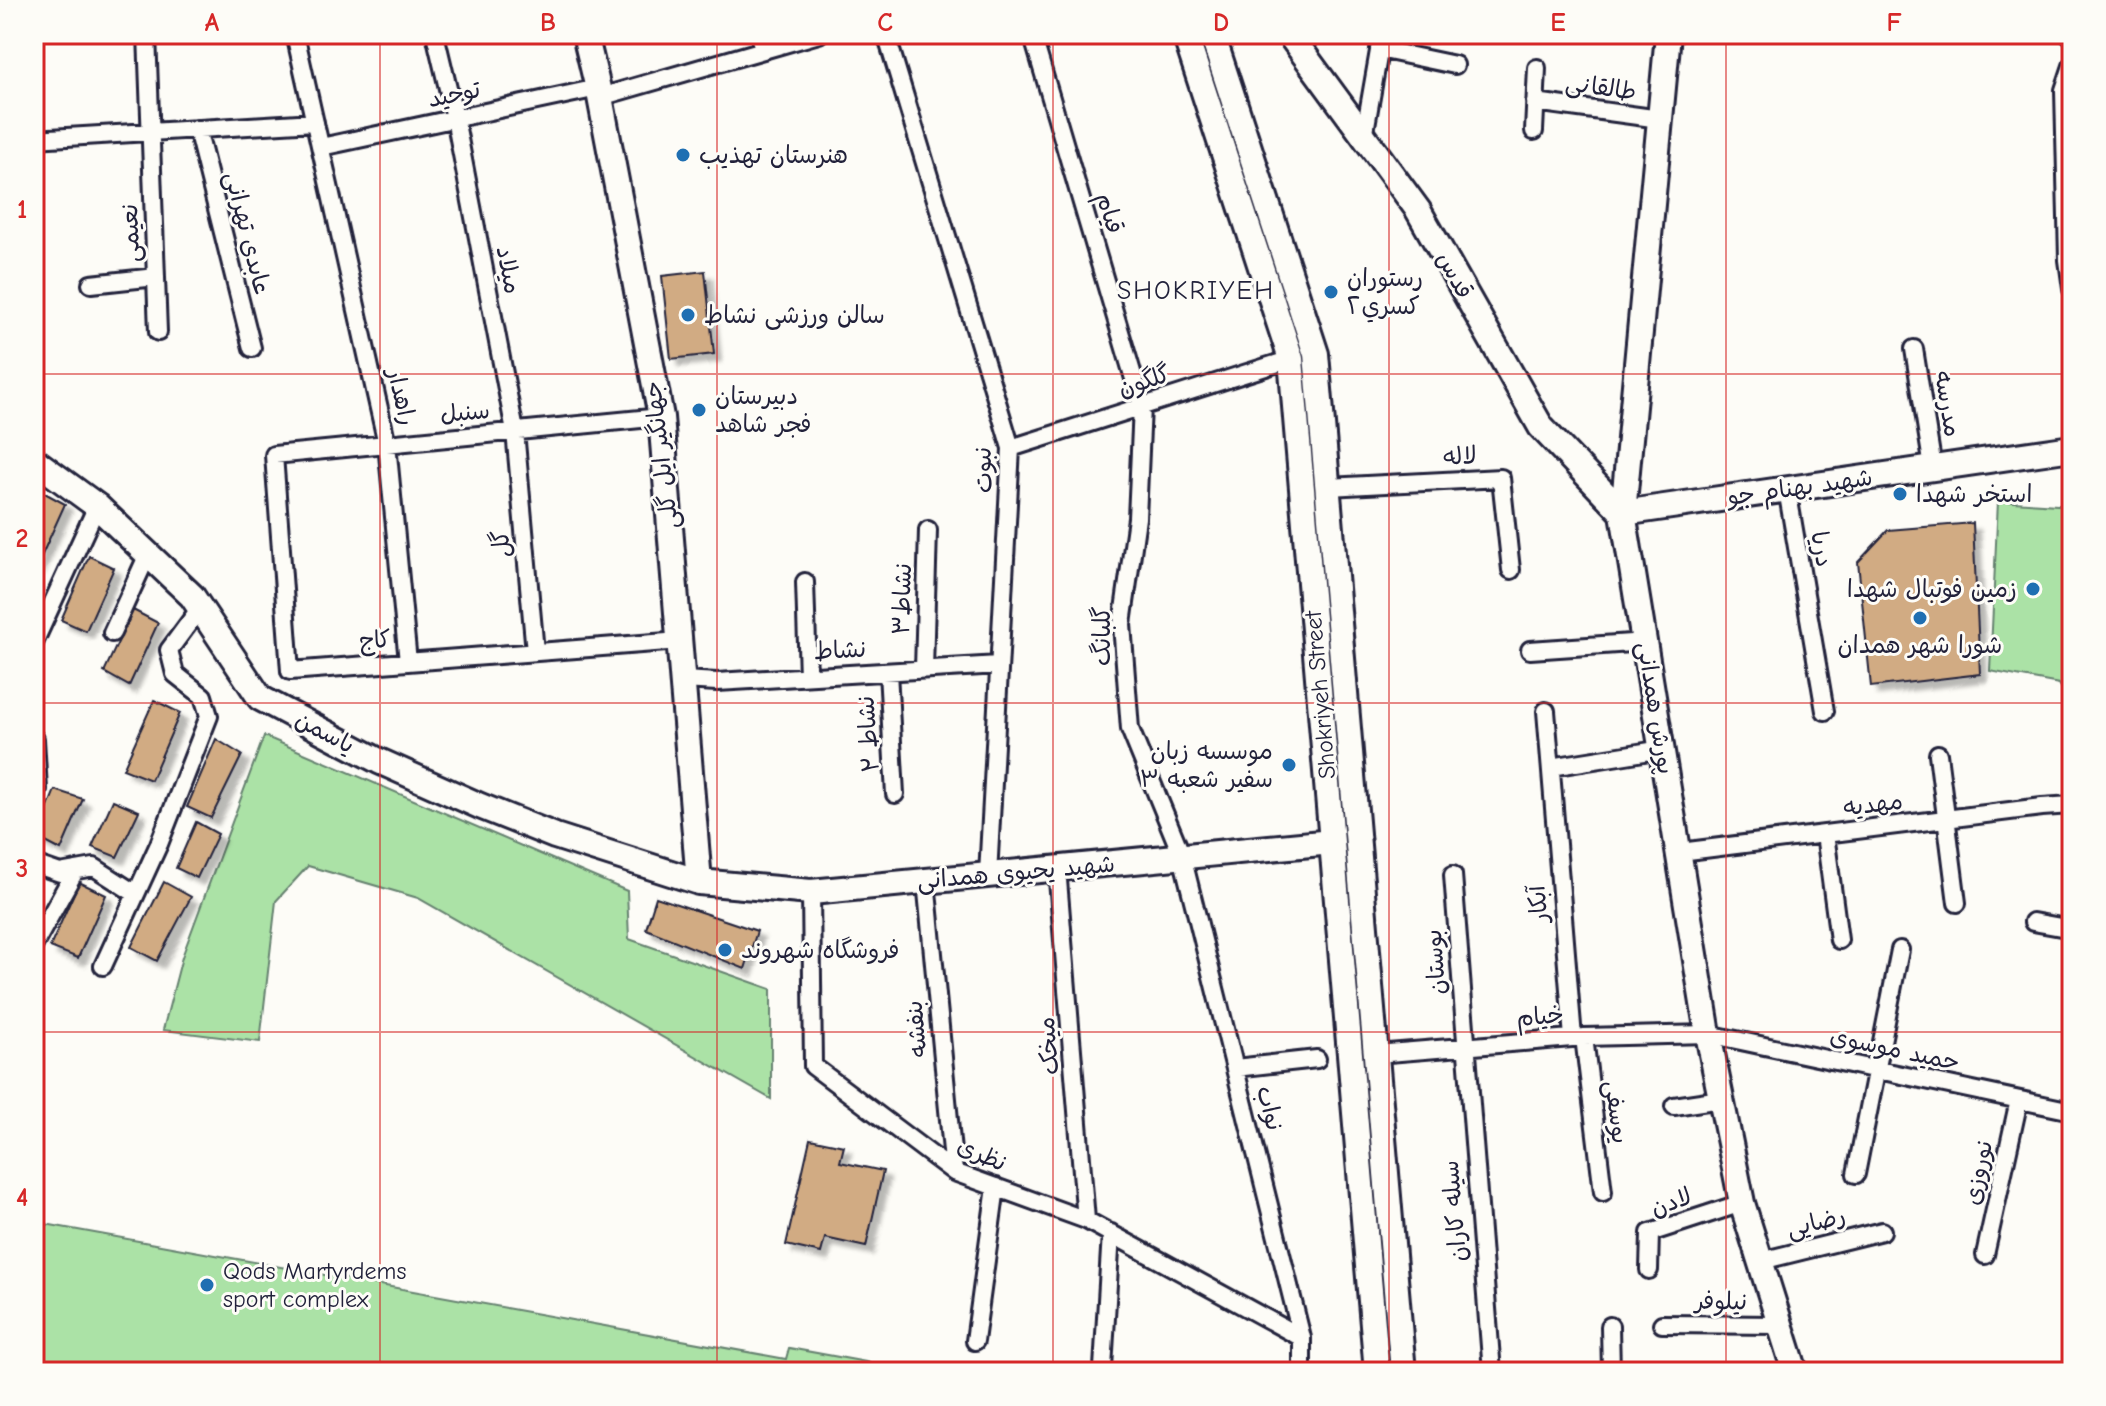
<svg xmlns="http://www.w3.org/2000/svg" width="2106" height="1406" font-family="'Comic Neue','Playpen Sans Arabic',sans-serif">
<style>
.green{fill:#abe2a6;stroke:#668270;stroke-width:2}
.building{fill:#d1ab83;stroke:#22223b;stroke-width:2;filter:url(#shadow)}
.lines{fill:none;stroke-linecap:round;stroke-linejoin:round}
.street-casing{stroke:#22223b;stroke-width:22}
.secondary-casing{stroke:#22223b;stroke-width:30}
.street{stroke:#fdfcf7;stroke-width:16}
.secondary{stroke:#fdfcf7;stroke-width:24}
.grid{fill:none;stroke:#d62828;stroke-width:2;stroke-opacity:0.55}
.poi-dot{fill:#1f6fb2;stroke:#fdfcf7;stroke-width:3}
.labels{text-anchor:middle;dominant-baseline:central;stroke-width:6;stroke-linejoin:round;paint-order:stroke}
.street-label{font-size:24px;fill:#22223b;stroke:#fdfcf7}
.poi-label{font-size:24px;fill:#22223b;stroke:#fdfcf7;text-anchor:start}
.neighbourhood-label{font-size:26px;letter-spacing:2px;fill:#22223b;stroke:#fdfcf7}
.neatline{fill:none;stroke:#d62828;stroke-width:3}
.grid-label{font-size:26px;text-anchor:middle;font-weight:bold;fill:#d62828}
</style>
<defs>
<filter id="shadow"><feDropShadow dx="7" dy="7" stdDeviation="2" flood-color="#0004"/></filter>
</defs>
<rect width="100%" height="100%" fill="#fdfcf7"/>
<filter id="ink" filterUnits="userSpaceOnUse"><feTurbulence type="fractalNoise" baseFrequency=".0125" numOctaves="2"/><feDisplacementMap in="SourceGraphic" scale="16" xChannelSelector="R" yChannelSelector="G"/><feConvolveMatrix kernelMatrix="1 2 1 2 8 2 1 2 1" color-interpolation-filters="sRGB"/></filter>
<g filter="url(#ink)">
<path class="green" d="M1998,501L2072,506V705L2059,684L1990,671Z
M264,736L627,891L629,939L771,989V1099L418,898L308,866L276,901L260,1042L163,1030L182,957Z
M34,1222L786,1359L789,1348L921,1372H34Z"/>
<path class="building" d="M705,271L714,354L671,359L662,276Z
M41,491L65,504L36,568L34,506Z
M1973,523L1980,674L1871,687L1858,562L1888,530Z
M89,556L114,568L86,631L61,620Z
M133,610L158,623L129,686L104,672Z
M154,700L180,713L151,780L123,769Z
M216,739L242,755L211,818L187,807Z
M55,790L83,799L61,850L36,837Z
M113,800L139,811L117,857L92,847Z
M196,822L218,834L197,878L176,868Z
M79,882L106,895L78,958L50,947Z
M164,882L191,897L157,961L131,947Z
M656,897L757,931L745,969L646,929Z
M810,1139L844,1146L840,1162L883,1171L866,1247L825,1238L821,1253L786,1245Z"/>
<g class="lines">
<defs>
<path id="street" d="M147,34L158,332
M295,34L387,444L408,662
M435,34L455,118L515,431L535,652
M759,34L763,50
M886,34L1011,448L988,875
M1032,34L1142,406L1137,518L1122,624L1130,729L1182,856L1302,1338V1372
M2069,34L2072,37
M1379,49L1455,65
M2072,66L2064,90L2068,260L2072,289
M600,97L819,34
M1535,102L1660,119
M34,121L35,139
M197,129L252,348
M1534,131L1537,68
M1364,137L1382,34
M34,139L315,122
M321,147L598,88
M91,284L156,277
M1914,349L1933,468
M661,417L274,455L290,671L680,641
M1011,448L1291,359
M1328,487L1501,478L1511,570
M1787,489L1825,711
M805,582L808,676
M112,633L148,554
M34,643L97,506
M1530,650L1646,642
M924,669L928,530
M888,672L895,794
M683,680L717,682L999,665
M1546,711L1573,1038
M1938,754L1957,903
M1551,767L1663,749
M34,809L38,789L35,739
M1825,834L1839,940
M1680,852L2042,807L2072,805
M34,864L60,873L94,867L136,894
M1057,868L1086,1220
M1453,875L1492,1372
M926,881L954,1172
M811,892L813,1066L954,1172L1086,1220L1302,1338
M2033,922L2072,929
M34,945L75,871
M103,966L159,844L209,716L203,696L175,674L169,650L200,608
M1584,1037L1603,1192
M1376,1054L1584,1037L1708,1034L2072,1111
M1235,1068L1317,1059
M1674,1106L1721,1099
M1856,1174L1900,950
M1985,1255L2019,1100
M1761,1261L1882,1231
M1649,1270L1650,1233L1742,1203
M1662,1324L1780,1325
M1610,1326L1611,1372
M975,1341L996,1187
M1103,1368L1111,1233"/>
<path id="secondary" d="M585,34L600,97L661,417L699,882
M1185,34L1291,359L1377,1372
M1212,34L1316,354L1403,1372
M1289,34L1418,210L1541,427L1623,513
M1668,34L1623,513L1708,1034L1742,1203L1795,1372
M34,460L97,506L192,596L260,698L379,761L480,806L555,836L699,882L811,892L1332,842
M1623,513L2072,448"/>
</defs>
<use href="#street" class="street-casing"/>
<use href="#secondary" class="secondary-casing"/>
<use href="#street" class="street"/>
<use href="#secondary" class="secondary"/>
</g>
</g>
<path class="grid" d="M380,34V1372M717,34V1372M1053,34V1372M1389,34V1372M1726,34V1372M34,374H2072M34,703H2072M34,1032H2072"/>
<g class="poi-dot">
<circle cx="683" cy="155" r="8"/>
<circle cx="1331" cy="292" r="8"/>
<circle cx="688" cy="315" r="8"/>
<circle cx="699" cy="410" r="8"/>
<circle cx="1900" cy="494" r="8"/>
<circle cx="2033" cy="589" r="8"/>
<circle cx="1920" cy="618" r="8"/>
<circle cx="1289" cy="765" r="8"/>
<circle cx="725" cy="950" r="8"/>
<circle cx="207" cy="1285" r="8"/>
</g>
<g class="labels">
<g class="street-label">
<text transform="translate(1601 87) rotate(8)">طالقانی</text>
<text transform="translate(454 94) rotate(-12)">توحید</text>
<text transform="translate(1110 213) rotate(73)">قیام</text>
<text transform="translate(130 233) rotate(-92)">نعیمی</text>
<text transform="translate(248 233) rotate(76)">عابدی تهرانی</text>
<text transform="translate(509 270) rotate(79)">میلاد</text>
<text transform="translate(1455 275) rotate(61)">قدس</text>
<text transform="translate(1144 381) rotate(-18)">گلگون</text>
<text transform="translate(402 397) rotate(77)">راهدار</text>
<text transform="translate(1948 404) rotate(81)">مدرسه</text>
<text transform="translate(465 412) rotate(-5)">سنبل</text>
<text transform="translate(661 455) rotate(-97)">جهانگیر ایل گلی</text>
<text transform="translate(1460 456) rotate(-3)">لاله</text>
<text transform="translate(983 470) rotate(-91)">نبوت</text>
<text transform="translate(1800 487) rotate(-8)">شهید بهنام جو</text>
<text transform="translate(501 544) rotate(-95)">گل</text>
<text transform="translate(1822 549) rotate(80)">دریا</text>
<text transform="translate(902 599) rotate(-88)">نشاط۳</text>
<text transform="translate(1102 636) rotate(-90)">گلبانگ</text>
<text transform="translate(375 640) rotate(-4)">کاج</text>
<text transform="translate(840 650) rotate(-3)">نشاط</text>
<text transform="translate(1320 695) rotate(-95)">Shokriyeh Street</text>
<text transform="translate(1656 708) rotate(81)">پورش همدانی</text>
<text transform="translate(325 732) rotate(28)">یاسمن</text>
<text transform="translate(868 734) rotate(-94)">نشاط ۲</text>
<text transform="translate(1873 804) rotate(-7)">مهدیه</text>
<text transform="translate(1016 872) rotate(-5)">شهید یحیوی همدانی</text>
<text transform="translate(1538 904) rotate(-95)">آبکار</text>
<text transform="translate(1435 962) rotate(-94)">بوستان</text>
<text transform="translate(1540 1016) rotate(-5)">خیام</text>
<text transform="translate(916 1029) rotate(-95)">بنفشه</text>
<text transform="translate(1048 1046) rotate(-95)">میخک</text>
<text transform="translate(1895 1049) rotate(12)">حمید موسوی</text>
<text transform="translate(1270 1108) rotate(76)">نواب</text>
<text transform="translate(1617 1112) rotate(83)">یوسفی</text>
<text transform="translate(982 1154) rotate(24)">نظری</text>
<text transform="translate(1978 1172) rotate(-78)">نوروزی</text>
<text transform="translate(1671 1202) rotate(-20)">لادن</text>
<text transform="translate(1454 1211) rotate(-95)">سیله کاران</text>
<text transform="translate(1816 1222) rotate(-14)">رضایی</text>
<text transform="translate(1721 1301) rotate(1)">نیلوفر</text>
</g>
<g class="poi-label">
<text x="699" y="155">هنرستان تهذیب</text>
<text x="1347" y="278">رستوران<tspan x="1347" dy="28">کسري٢</tspan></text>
<text x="704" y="315">سالن ورزشی نشاط</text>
<text x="715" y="396">دبیرستان<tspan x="715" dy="28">فجر شاهد</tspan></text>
<text x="1916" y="494">استخر شهدا</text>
<text x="2017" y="589" text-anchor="end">زمین فوتبال شهدا</text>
<text x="1920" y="645" text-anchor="middle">شورا شهر همدان</text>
<text x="1273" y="751" text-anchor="end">موسسه زبان<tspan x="1273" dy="28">سفیر شعبه ۳</tspan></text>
<text x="741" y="950">فروشگاه شهروند</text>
<text x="223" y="1271">Qods Martyrdems<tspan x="223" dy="28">sport complex</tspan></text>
</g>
<g class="neighbourhood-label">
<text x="1196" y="291">SHOKRIYEH</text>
</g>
</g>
<rect width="2106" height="1406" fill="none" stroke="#fdfcf7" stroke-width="88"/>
<rect x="44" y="44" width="2018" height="1318" class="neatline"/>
<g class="grid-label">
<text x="212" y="31">A</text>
<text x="548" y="31">B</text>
<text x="885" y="31">C</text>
<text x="1221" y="31">D</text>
<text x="1558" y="31">E</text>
<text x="1894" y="31">F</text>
<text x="22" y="218">1</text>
<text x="22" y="547">2</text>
<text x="22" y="877">3</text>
<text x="22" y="1206">4</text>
</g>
</svg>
